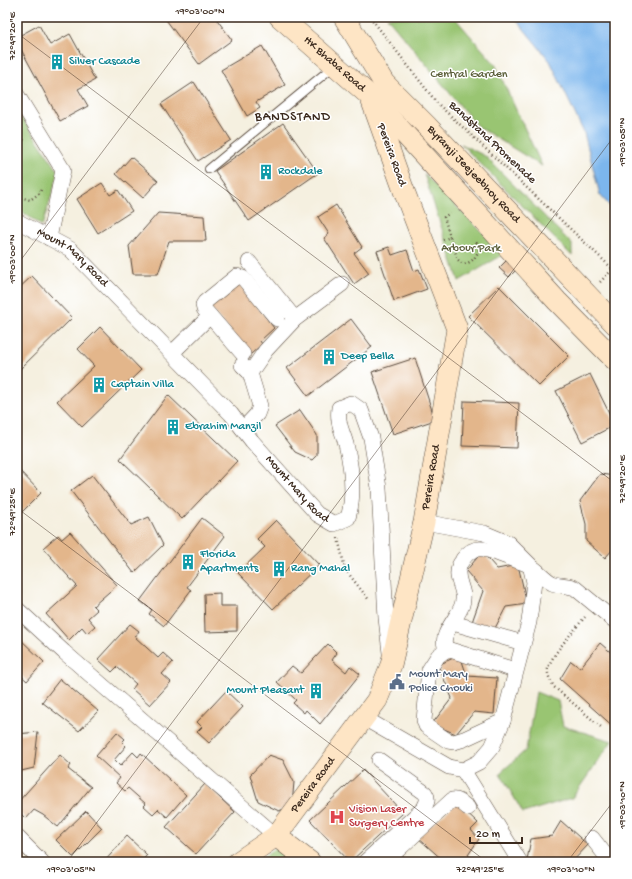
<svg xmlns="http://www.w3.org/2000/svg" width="632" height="879" font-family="'Gochi Hand',sans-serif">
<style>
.green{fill:#99c572;stroke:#6a7848}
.water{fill:#7cb6ed;stroke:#5c7086}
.building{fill:#e3b68b}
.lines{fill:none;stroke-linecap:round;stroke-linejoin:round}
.lane-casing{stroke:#57483b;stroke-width:10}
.street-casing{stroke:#57483b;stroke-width:16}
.secondary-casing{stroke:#57483b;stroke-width:22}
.path{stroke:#57483b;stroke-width:2.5;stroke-dasharray:1 3;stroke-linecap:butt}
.lane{stroke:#fff;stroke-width:8}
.street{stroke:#fff;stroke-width:15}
.secondary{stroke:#fee5c5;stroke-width:21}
.ticks{fill:none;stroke:#3b2a1e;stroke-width:1;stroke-opacity:0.45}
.labels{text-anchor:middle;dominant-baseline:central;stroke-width:3;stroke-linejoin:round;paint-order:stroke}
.culture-label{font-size:12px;fill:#0d838f;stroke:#fff;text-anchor:start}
.street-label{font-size:12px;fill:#3b2a1e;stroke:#fff}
.park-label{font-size:12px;fill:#5c603b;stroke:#fff}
.service-label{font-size:12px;fill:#4e5e75;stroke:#fff;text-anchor:start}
.health-label{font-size:12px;fill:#be3a42;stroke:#fff;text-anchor:start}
.neighbourhood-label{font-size:13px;letter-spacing:1px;fill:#3b2a1e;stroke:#fff}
.neatline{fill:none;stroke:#3b2a1e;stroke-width:1.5}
.ticks-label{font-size:10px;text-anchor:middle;fill:#3b2a1e}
</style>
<rect width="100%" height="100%" fill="#fff"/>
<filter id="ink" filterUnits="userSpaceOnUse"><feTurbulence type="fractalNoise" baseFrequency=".025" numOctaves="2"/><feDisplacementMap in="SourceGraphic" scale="8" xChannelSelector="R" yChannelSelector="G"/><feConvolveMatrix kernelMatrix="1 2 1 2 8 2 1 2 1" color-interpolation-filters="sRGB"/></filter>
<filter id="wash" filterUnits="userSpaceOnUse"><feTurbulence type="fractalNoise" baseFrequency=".012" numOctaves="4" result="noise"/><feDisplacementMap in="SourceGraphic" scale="16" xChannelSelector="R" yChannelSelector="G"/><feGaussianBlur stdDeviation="0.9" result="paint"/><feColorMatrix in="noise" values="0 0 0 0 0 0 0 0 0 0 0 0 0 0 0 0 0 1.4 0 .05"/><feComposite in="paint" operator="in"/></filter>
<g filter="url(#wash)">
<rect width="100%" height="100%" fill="#f5f0e0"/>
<path class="green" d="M387,17H454L495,64L542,166L477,126Z
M18,112L59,172L42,226L17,208Z
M461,144L485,156L572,244V256Z
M424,174L504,254L459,281Z
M536,692L558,701L563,726L612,741L572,798L523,813L500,773L526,750Z
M274,849H283L300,862H257Z"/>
<path class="water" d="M514,17H615V212L600,195L584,133L550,61Z"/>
<g id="blocks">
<path class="building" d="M164,17H215L232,40L199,64Z
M39,25L50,45L70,34L95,80L78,89L88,106L60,121L17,42V37Z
M262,46L285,85L256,102L260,108L247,116L221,70Z
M194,82L231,140L198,161L161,104Z
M283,123L318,173L249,221L215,171Z
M131,157L158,181L143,198L116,174Z
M102,183L110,195L118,190L132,211L98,233L77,199Z
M336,205L362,247L354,253L369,273L354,284L324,238L329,234L318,217Z
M158,213L204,216L206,241H169L158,274H133L129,246Z
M389,247L392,255L407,250L414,271L419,269L427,289L394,301L377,251Z
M507,260L517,269L509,277L499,268Z
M32,276L72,318L17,372V290Z
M238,282L274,328L260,341L262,344L250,355L208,305Z
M499,286L569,356L539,386L468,316Z
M351,319L372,347L308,396L287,368Z
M100,327L141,370L82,427L57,401L94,366L78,349Z
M415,358L435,420L393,434L372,372Z
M590,374L615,425L582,442L556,391Z
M168,395L237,461L182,519L120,459Z
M464,401L519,403L517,448L462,446Z
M300,410L317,435V455L312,460L295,452L275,426Z
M17,468L41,493L17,517Z
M600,474L615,476V549L614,548L605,558L586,541V524L580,501Z
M92,475L131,525L149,517L163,545L134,573L71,491Z
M202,518L225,536L187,587L191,590L164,626L149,614L152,610L140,601Z
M276,520L319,565L273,609L238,573L265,547L257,539Z
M70,532L117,585L93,606L97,610L88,618L95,626L87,633L82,627L69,640L46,614L77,586L43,548L58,535L62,539Z
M482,552L497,569L518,565L527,604L506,607L493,632L472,622L483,591L466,571Z
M220,593V606H237V631L205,632L204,594Z
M130,624L139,631L135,637L158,658L163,653L173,662L162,674L171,682L150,705L132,689L136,684L117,667L112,672L98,659Z
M17,636L44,662L27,681L17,672Z
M600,643L615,656V728L560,679L571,661L580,668Z
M328,644L337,653L332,660L346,672L350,666L360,674L320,724L306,710L304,713L293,703L296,700L277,682L292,666L301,673Z
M460,655L467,676L497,678L494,714L474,712L456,734L432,724L452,698L438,665Z
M60,679L98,711L79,731L42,702Z
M226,691L243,707L209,743L197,732L202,727L197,722Z
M38,732L34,768L17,772V734Z
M117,732L125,739L122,742L126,746L114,760L120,766L133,752L138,757L141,753L186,795L167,817L158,809L153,814L144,806L146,804L128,788L125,791L116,783L120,778L96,756Z
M60,755L71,765L68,769L91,787L58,827L43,815L34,810L26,819L17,810V803Z
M269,755L283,760L294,782L292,805L279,811L258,801L250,775Z
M363,770L403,813L350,862L310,820Z
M205,784L235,812L196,854L166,827Z
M457,803L478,823L471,830L479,839L468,855L475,862H445L417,837Z
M86,811L102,828L73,857L56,840Z
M561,821L588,845L572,862H540L527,860L531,839L552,836Z
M127,836L147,855L141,862H104Z"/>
</g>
</g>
<g filter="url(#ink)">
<use href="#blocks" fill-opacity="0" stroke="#57483b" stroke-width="1"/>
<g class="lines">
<defs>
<path id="lane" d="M209,169L334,66"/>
<g id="street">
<path d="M17,95L63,170L49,238"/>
<path id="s1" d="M17,221L70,249L231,414L252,441L317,514L334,524L348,518C355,494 352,469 346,444C342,430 337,423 339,408L351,403L361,410L371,438L379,488L386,618L390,653"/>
<path d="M249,262L295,319"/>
<path d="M172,353L210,316"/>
<path d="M243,354L204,309L203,305L205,302L237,276L243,278L277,319"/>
<path d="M242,365L250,373L260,406L257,414L243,429"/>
<path d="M250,373L266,350L295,319L342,284"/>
<path d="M17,609L64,652L276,836"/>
<path d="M453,623L523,643"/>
<path d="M447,649L438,656L429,670L424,720L426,726L448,741L454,742L464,739L503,721"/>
<path d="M515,670L447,649C437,637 458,618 462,605C467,589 454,581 459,567C459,564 462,562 463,559C476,541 490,551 507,557C514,560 523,562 530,566C538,570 543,578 552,583C559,586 568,585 575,588L615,621"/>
<path d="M364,718L449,767L463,770L479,762L492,747L503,721L529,622L534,582L530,565L508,543L484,533L424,522"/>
<path d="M463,770L520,862"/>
<path d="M17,837L42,862"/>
<path d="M592,838L611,862"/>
<path d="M365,862L424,808C427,802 429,799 425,793L379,760"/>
<path d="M385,862L452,800C459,799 463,804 468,808"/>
</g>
<g id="secondary">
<path id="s2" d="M280,17L370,96L557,301L615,360"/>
<path id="s3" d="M344,17L384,83L427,126L615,324"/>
<path d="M276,836L310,862"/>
<path id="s4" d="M238,862L276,836L377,700L391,665L424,522L457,329L404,191L370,96"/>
</g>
</defs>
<use href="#lane" class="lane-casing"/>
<use href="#street" class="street-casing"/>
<use href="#secondary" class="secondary-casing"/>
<path class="path" d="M370,17L437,103L615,271
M17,135L26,142
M17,196L30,200L40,193L41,189
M450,237L444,217L450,213
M443,240L450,237L458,260L463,264C472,263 475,258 479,250L476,242
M600,282L613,269
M338,538L345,569L369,600
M585,617C576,628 549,658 548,669C547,676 551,681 554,687L601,727"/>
<use href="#lane" class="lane"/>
<use href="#street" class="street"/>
<use href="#secondary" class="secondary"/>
</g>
</g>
<path class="ticks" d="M17,33L615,483M17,265L204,17M17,508L487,862M67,862L615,135M567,862L615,799"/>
<defs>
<symbol id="building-bare" viewBox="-9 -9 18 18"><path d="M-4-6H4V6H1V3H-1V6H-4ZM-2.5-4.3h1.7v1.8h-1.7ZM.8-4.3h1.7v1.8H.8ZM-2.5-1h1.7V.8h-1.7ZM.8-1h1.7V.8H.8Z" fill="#0f9aa8" stroke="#fff" stroke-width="2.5" paint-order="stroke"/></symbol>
<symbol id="civic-bare" viewBox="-9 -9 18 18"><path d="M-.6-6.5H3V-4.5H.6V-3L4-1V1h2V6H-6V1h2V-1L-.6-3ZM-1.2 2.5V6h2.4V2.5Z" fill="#5c6f8a" stroke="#fff" stroke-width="2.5" paint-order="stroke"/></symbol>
<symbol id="hospital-bare" viewBox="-9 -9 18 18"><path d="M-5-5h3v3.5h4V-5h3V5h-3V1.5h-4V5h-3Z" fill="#e0444e" stroke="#fff" stroke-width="2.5" paint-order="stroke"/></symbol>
</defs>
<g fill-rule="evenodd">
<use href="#building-bare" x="46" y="51" width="22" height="22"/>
<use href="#building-bare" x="255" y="161" width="22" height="22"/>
<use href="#building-bare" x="318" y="346" width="22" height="22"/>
<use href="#building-bare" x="88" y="374" width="22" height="22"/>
<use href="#building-bare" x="162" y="416" width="22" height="22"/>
<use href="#building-bare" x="177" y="551" width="22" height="22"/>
<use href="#building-bare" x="268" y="558" width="22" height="22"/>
<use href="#civic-bare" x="386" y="671" width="22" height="22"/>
<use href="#building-bare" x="305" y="680" width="22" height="22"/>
<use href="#hospital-bare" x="326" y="806" width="22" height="22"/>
</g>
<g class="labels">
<g class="culture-label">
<text x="69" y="62">Silver Cascade</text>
<text x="278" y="172">Rockdale</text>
<text x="341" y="357">Deep Bella</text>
<text x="111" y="385">Captain Villa</text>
<text x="185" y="427">Ebrahim Manzil</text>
<text x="200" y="555">Florida<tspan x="200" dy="14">Apartments</tspan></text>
<text x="291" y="569">Rang Mahal</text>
<text x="304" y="691" text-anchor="end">Mount Pleasant</text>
</g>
<g class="street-label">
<text stroke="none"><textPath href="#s2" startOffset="72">HK Bhaba Road</textPath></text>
<text transform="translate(492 143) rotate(43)">Bandstand Promenade</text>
<text transform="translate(391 155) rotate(70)">Pereira Road</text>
<text stroke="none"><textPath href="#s3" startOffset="205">Byramji Jeejeebhoy Road</textPath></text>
<text stroke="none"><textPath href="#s1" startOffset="67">Mount Mary Road</textPath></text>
<text stroke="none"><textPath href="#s4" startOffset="445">Pereira Road</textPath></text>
<text stroke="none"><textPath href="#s1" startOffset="391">Mount Mary Road</textPath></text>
<text stroke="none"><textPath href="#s4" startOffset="109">Pereira Road</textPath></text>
</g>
<g class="park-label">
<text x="469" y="75">Central Garden</text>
<text x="471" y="249">Arbour Park</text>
</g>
<g class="service-label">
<text x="409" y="675">Mount Mary<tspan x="409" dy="14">Police Chouki</tspan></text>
</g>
<g class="health-label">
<text x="349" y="810">Vision Laser<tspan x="349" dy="14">Surgery Centre</tspan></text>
</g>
<g class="neighbourhood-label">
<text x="293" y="117">BANDSTAND</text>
</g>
</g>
<rect width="632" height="879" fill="none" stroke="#fff" stroke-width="44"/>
<path d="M470 837v6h52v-6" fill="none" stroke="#3b2a1e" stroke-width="2"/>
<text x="476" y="837" font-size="12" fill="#3b2a1e" stroke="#ffffff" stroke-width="3" paint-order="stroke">20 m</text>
<rect x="22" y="22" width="588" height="835" class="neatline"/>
<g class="ticks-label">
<text x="200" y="14">19°03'00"N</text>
<text transform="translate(11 36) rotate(-90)" y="4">72°49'20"E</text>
<text transform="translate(621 142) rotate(-90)" y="4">19°03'05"N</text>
<text transform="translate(11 259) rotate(-90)" y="4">19°03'00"N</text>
<text transform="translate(621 479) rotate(-90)" y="4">72°49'20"E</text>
<text transform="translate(11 512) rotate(-90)" y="4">72°49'25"E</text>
<text transform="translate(621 805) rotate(-90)" y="4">19°03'10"N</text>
<text x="71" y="872">19°03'05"N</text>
<text x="480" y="872">72°49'25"E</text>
<text x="571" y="872">19°03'10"N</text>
</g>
</svg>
